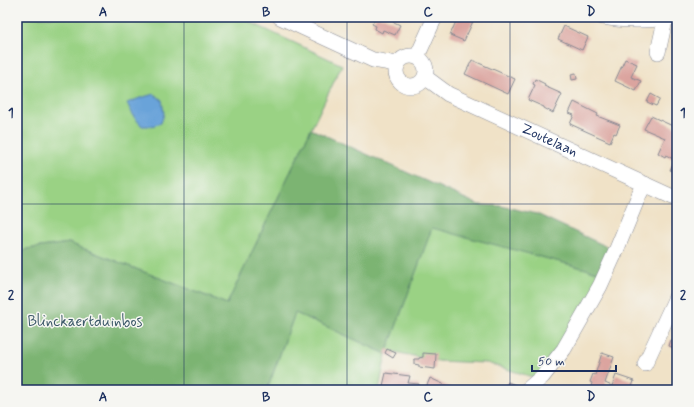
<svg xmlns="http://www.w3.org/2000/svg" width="694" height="407" font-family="Mynerve,sans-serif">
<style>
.green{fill:#9ad284;stroke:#5a8071}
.forest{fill:#7bb472;stroke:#4b7268}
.water{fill:#69a3d9;stroke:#42699c}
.building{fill:#dba49f}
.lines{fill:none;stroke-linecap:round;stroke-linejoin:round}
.minor-casing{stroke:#868892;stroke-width:16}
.minor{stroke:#fff;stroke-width:15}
.grid{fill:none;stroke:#1b2f5e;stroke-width:1;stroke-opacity:0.55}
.labels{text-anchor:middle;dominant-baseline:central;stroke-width:3;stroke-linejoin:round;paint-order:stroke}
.street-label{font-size:15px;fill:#1b2f5e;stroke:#f6f6f2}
.park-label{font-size:15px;fill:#3b5868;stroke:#f6f6f2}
.neatline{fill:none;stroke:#1b2f5e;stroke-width:1.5}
.grid-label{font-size:13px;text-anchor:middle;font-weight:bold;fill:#1b2f5e}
</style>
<rect width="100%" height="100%" fill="#f6f6f2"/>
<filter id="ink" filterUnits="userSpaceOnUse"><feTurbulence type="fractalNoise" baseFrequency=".025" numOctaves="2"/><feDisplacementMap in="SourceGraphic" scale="8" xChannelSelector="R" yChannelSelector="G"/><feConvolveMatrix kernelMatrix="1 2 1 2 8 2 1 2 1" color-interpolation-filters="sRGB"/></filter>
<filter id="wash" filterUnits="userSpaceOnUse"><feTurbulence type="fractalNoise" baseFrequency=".012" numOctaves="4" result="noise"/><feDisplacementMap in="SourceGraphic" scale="16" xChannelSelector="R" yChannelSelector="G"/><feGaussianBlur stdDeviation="0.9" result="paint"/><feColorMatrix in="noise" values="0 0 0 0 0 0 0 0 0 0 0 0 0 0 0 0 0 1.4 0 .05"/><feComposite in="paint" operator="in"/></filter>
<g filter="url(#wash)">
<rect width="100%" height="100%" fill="#f0e2c7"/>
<path class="green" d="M17,17H239L342,65L227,304L69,243L27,249L17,255Z
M432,227L605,274L539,379L487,363L436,361L395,352L386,354L379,390H267L295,313L321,324L386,354Z"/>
<path class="forest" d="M311,129L479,205L501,206L537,214L616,251L605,274L432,228L386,354L321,324L295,313L267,390H17V255L27,249L69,243L227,304Z"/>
<path class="water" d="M154,94L162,100L164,114L161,123L152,126H142L134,117L127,103L140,98Z"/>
<g id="blocks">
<path class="building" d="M376,17H384L400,25L395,35L383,30L382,33L375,29L376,26L372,24Z
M458,17H475L464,41L450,35Z
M564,26L588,37L582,50L558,39Z
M625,59L637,64L631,77L641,81L636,91L615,81Z
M472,60L515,79L508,94L465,74Z
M576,73L577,79L572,80L571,74Z
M535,79L545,84L544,86L562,94L553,113L544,108V107L528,100L535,85L533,84Z
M651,94L660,99L656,106L647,102Z
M574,102L598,114L597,116L620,125L616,134L614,133L610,142L570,124L574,115L569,113Z
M651,116L677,128V150L673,159L666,155L665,157L658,153L665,138L644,129Z
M677,155V174L670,170Z
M671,340L677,342V349L669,346Z
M387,349L396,353L393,358L385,353Z
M423,353L436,354L435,369L419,367V365L414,364V359H419V358L423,357Z
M602,353L614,357L605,383L612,386L616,375L634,381L631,390H590L592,383L590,382L593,374L595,375Z
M386,373L410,376L408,383L419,384L418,390H382Z
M430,378L456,390H425Z
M508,382L518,386L517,390H511L505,388Z"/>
</g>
</g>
<g filter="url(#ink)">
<use href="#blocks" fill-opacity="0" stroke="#868892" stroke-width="1"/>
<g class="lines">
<defs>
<g id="minor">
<path d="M280,17L373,60L397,64"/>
<path d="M603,17C628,22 652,20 677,17"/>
<path d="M658,52L664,25L663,19"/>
<circle cx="411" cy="71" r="15"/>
<path d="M417,57L435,17"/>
<path id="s1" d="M425,77L448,94L677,199"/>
<path d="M645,364L677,295"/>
<path d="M527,390L543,376L564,349L600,286L616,251L639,195L645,184"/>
</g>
</defs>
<use href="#minor" class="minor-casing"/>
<use href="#minor" class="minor"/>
</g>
</g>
<path class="grid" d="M184,17V390M347,17V390M510,17V390M17,204H677"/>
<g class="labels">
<g class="street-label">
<text stroke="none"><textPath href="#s1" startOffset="140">Zoutelaan</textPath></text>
</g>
<g class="park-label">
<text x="85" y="322">Blinckaertduinbos</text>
</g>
</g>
<rect width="694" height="407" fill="none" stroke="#f6f6f2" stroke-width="44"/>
<path d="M532 365v6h84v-6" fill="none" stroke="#1b2f5e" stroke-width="2"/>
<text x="538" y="365" font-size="12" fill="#1b2f5e" stroke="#f6f6f2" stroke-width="3" paint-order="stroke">50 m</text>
<rect x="22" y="22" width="650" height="363" class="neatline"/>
<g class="grid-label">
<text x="103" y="16">A</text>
<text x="266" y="16">B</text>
<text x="428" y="16">C</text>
<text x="591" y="16">D</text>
<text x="11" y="117">1</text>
<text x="683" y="117">1</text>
<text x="11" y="299">2</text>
<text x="683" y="299">2</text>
<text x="103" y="401">A</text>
<text x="266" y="401">B</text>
<text x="428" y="401">C</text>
<text x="591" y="401">D</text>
</g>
</svg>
